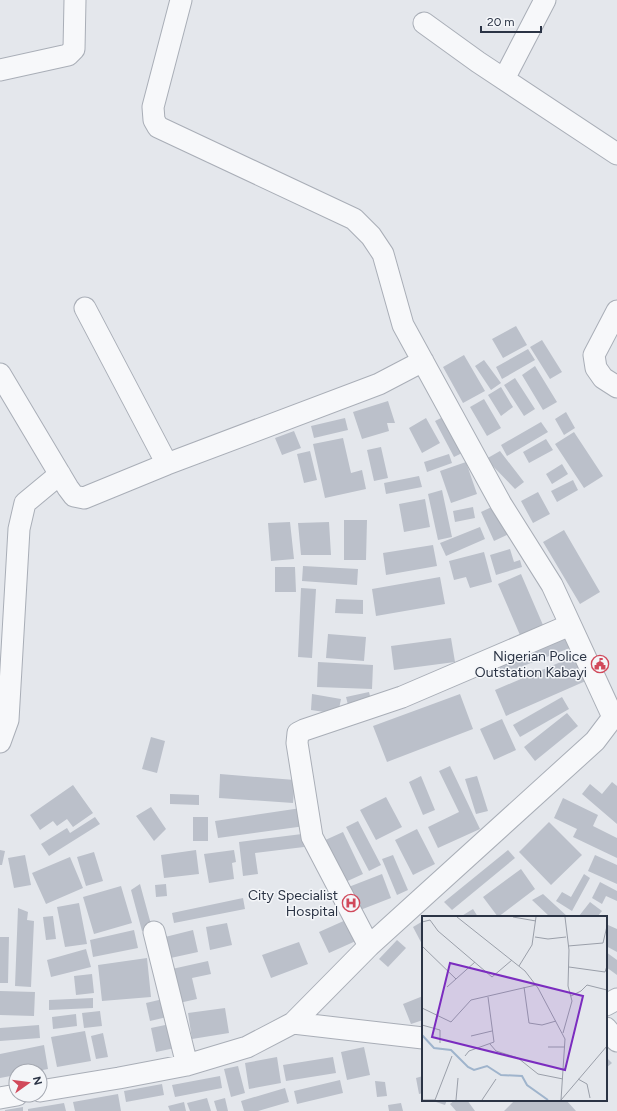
<svg xmlns="http://www.w3.org/2000/svg" width="617" height="1111" font-family="Figtree,sans-serif">
<style>
.building{fill:#bbc0ca}
.lines{fill:none;stroke-linecap:round;stroke-linejoin:round}
.minor-casing{stroke:#a9aeb7;stroke-width:23}
.minor{stroke:#f7f8fa;stroke-width:21}
.labels{text-anchor:middle;dominant-baseline:central;stroke-width:3;stroke-linejoin:round;paint-order:stroke}
.poi-label{font-size:14px;fill:#2b3445;stroke:#f4f6f9;text-anchor:end}
.inset-river{fill:none;stroke:#9fb4cc;stroke-width:2}
.inset-road{fill:none;stroke:#9a9fa9;stroke-width:1}
.view{fill:#7b2cbf;fill-opacity:0.15;stroke:#7b2cbf;stroke-width:2}
.inset-edge{fill:none;stroke:#2b3445;stroke-width:2}
</style>
<rect width="100%" height="100%" fill="#e4e7ec"/>
<path class="building" d="M516,326L527,345L503,358L492,339Z
M542,340L562,372L550,379L530,347Z
M528,349L535,360L502,379L496,367Z
M464,355L485,391L463,403L443,367Z
M484,360L501,383L491,390L475,366Z
M535,366L557,402L543,410L522,375Z
M515,378L535,409L524,416L504,385Z
M501,387L513,407L501,416L488,395Z
M484,399L501,428L487,436L470,407Z
M388,401L395,423H387L389,431L362,439L353,412Z
M566,412L575,428L564,435L555,419Z
M447,415L466,451L454,457L435,421Z
M345,418L348,430L314,438L311,426Z
M426,418L440,443L422,453L409,428Z
M541,422L548,432L507,456L501,445Z
M294,431L301,448L282,455L275,438Z
M574,432L603,476L584,488L555,444Z
M343,438L351,473L362,470L366,489L325,498L313,444Z
M546,439L553,450L529,463L523,452Z
M381,447L388,478L374,481L367,450Z
M310,451L317,480L304,483L297,454Z
M500,451L524,482L515,489L486,459Z
M449,454L452,463L427,472L424,462Z
M466,462L477,494L451,503L440,471Z
M562,464L568,474L552,484L546,474Z
M419,476L422,487L386,494L384,483Z
M573,480L578,490L557,502L551,491Z
M442,490L452,537L438,540L428,494Z
M538,492L550,514L533,523L521,501Z
M425,499L430,527L404,532L399,504Z
M498,504L511,533L494,541L481,512Z
M473,507L475,518L455,522L453,511Z
M344,520H367L366,560H344Z
M290,522L294,559L271,561L268,523Z
M329,522L331,555H301L298,523Z
M480,527L485,539L446,556L440,543Z
M564,530L600,592L580,604L543,542Z
M433,545L437,566L386,575L383,553Z
M510,549L514,562L520,560L522,567L496,575L490,555Z
M484,552L492,582L470,588L466,577L454,580L449,561Z
M303,566L358,569L357,585L302,581Z
M275,567H295L296,592H275Z
M521,574L546,632L523,642L498,584Z
M440,577L445,604L376,616L372,589Z
M301,588L316,589L312,658L298,657Z
M336,599L363,600V614L335,613Z
M328,634L366,637L364,661L326,658Z
M565,634L570,648L502,674L497,660Z
M451,638L455,662L394,670L391,646Z
M577,655L588,680L506,716L495,690Z
M318,662L373,665L372,689L317,687Z
M369,692L372,704L349,709L346,697Z
M312,694L341,699L338,714L311,710Z
M460,694L473,729L387,762L373,726Z
M562,697L569,709L520,737L513,725Z
M567,713L578,726L535,761L524,747Z
M502,719L516,750L494,760L480,729Z
M151,737L165,741L157,773L142,769Z
M450,766L480,829L438,848L428,827L459,812L439,771Z
M220,774L295,780L293,803L219,798Z
M421,776L435,810L423,815L409,782Z
M477,776L488,811L476,814L465,779Z
M612,782L617,786V824L582,794L590,784L602,794Z
M73,785L93,813L73,827L67,819L57,826L53,821L40,830L30,815Z
M170,794L199,795V805L170,804Z
M386,797L402,827L376,840L360,810Z
M563,798L598,815L593,826L617,838V858L573,837L577,829L554,818Z
M151,807L166,829L154,841L136,816Z
M301,808L305,826L218,838L215,821Z
M95,817L100,824L49,856L41,844L67,828L70,833Z
M193,817H208V841H193Z
M358,821L381,865L369,871L346,827Z
M549,822L582,855L551,885L519,852Z
M417,829L435,864L413,875L395,840Z
M343,832L363,874L341,884L321,842Z
M302,834L304,847L255,853L258,874L243,876L239,842Z
M0,850L5,851L2,865H0Z
M196,850L199,874L164,878L161,855Z
M234,850L236,862L232,863L234,879L209,883L204,854Z
M508,850L515,858L452,910L444,902Z
M94,852L103,881L86,886L77,857Z
M25,855L31,885L14,888L8,858Z
M393,855L408,890L397,895L382,859Z
M595,855L617,865V884L588,871Z
M70,857L83,888L46,904L32,873Z
M521,869L535,889L498,917L483,897Z
M382,874L391,898L355,912L346,888Z
M584,874L590,878L572,911L556,901L562,892L571,897Z
M600,882L617,891V901L606,896L602,904L592,898Z
M140,884L152,928L142,931L131,890Z
M166,884L167,896L156,897L155,885Z
M121,886L132,923L94,934L83,897Z
M543,894L568,917H550L532,900Z
M243,898L245,909L174,923L172,913Z
M590,902L602,911L597,917H581L579,916Z
M79,903L87,944L65,947L57,907Z
M18,908L28,912L27,920L34,921L31,987L15,986Z
M473,909L478,917H460Z
M53,916L56,939L46,940L43,917Z
M348,919L358,940L329,953L319,932Z
M423,921V946L413,927Z
M227,923L232,945L210,950L206,927Z
M608,925L617,929V952L606,946V928Z
M134,930L138,948L93,957L90,940Z
M193,930L198,952L166,959L161,938Z
M0,937H9L8,983H0Z
M397,940L406,948L388,967L379,959Z
M299,942L308,964L271,978L262,955Z
M86,949L91,967L51,977L47,960Z
M606,952L617,960V975L606,967Z
M147,958L151,997L102,1001L98,965Z
M208,961L211,974L192,978L197,999L179,1003L172,969Z
M92,974L94,993L76,995L74,976Z
M0,991L35,992L34,1016L0,1015Z
M423,996V1020L411,1024L403,1004Z
M93,998V1008L49,1010V1000Z
M163,999L167,1017L150,1021L146,1003Z
M225,1008L229,1033L192,1039L188,1013Z
M100,1011L102,1026L84,1028L82,1013Z
M76,1014L77,1026L53,1029L52,1017Z
M170,1024L175,1048L156,1052L151,1028Z
M39,1025L40,1038L0,1041V1028Z
M85,1031L91,1061L57,1067L51,1037Z
M103,1033L108,1057L96,1059L91,1036Z
M44,1045L48,1069L37,1071H16V1075L0,1078V1054Z
M364,1047L370,1075L347,1080L341,1052Z
M277,1057L281,1083L249,1089L245,1063Z
M333,1057L336,1073L286,1081L283,1065Z
M606,1057L612,1063L606,1068Z
M238,1066L245,1093L231,1097L224,1069Z
M220,1076L222,1088L175,1097L172,1085Z
M423,1076V1093L419,1094L416,1078Z
M340,1080L343,1093L297,1104L294,1091Z
M375,1081L385,1082L387,1096L377,1097Z
M162,1084L164,1095L126,1102L124,1091Z
M285,1088L289,1102L258,1111H244L241,1101Z
M118,1094L121,1111H75L73,1102Z
M207,1098L211,1111H190L187,1103Z
M225,1098L228,1111H217L214,1101Z
M437,1100H447L445,1105L436,1102Z
M455,1100H467L475,1111H456L450,1104Z
M515,1100H566L576,1111H504Z
M184,1102L186,1111H170L168,1106Z
M64,1103L66,1111H28V1109Z
M401,1103L403,1111H389L388,1105Z
M23,1107V1111H5V1110Z"/>
<g class="lines">
<defs>
<path id="minor" d="M181,0L153,107L154,120L158,127L354,219L371,236L383,254L403,325L501,504L552,585L613,717
M424,23L478,62L617,154
M0,70L68,55L74,49L75,0
M504,79L545,0
M85,308L167,464
M617,311L594,355L596,368L603,378L617,387
M0,374L68,488L74,496L84,498L167,464L379,384L423,361
M0,742L8,720L19,529L25,503L60,474
M154,932L187,1065
M369,946L312,837L297,743L298,733L304,730L402,697L570,625
M606,1005L617,999
M293,1023L423,1038
M606,1028L617,1041
M40,1091L119,1078L187,1065L247,1047L293,1023L369,946L595,741L617,712
M0,1098L17,1095"/>
</defs>
<use href="#minor" class="minor-casing"/>
<use href="#minor" class="minor"/>
</g>
<defs>
<symbol id="civic-ring" viewBox="-11 -11 22 22"><circle r="9.5" fill="#f4f6f9" stroke="#d1495b" stroke-width="1.5"/><path d="M-.6-6.5H3V-4.5H.6V-3L4-1V1h2V6H-6V1h2V-1L-.6-3ZM-1.2 2.5V6h2.4V2.5Z" fill="#d1495b"/></symbol>
<symbol id="hospital-ring" viewBox="-11 -11 22 22"><circle r="9.5" fill="#f4f6f9" stroke="#d1495b" stroke-width="1.5"/><path d="M-5-5h3v3.5h4V-5h3V5h-3V1.5h-4V5h-3Z" fill="#d1495b"/></symbol>
</defs>
<g fill-rule="evenodd">
<use href="#civic-ring" x="590" y="654" width="20" height="20"/>
<use href="#hospital-ring" x="341" y="893" width="20" height="20"/>
</g>
<g class="labels">
<g class="poi-label">
<text x="587" y="656">Nigerian Police<tspan x="587" dy="16">Outstation Kabayi</tspan></text>
<text x="338" y="895">City Specialist<tspan x="338" dy="16">Hospital</tspan></text>
</g>
</g>
<g transform="translate(422 916)">
<rect width="185" height="185" fill="#e4e7ec"/>
<path class="inset-river" d="M0,119L12,132L29,134L46,151L52,154L65,150L79,159L100,160L105,169L126,184"/>
<path class="inset-road" d="M35,1L103,55L116,72L143,123L139,184M91,1L114,5M0,6L8,4L16,15L70,61L90,44M113,21L126,23L144,21M0,30L34,63M146,30L181,27L185,10M97,50L110,29L114,1M147,51L183,56L185,50M25,71L53,46M102,71L107,107L120,109L134,105M149,80L159,75L165,69L185,74M0,92L29,106L49,84L114,69M0,109L18,114V127M141,117L150,85L146,70L147,34L143,1M49,120L70,115M68,128L74,135L96,142L116,158L141,163M126,131H143M43,140L47,135L72,126L66,81M156,163L165,168L168,182M0,184H13M13,184L30,140M34,184L36,162M60,184L74,163M139,184L185,130"/>
<path class="view" d="M28,47L161,80L143,154L10,121Z"/>
<rect width="185" height="185" class="inset-edge"/>
</g>
<g transform="translate(28 1083) rotate(76)"><circle r="19" fill="#f4f6f9" stroke="#a4a8b1"/>
<path d="M0-3L7 15L0 10L-7 15Z" fill="#d1495b"/>
<text y="-6" font-size="11" font-weight="bold" text-anchor="middle" fill="#2b3445">N</text>
</g>
<path d="M481 26v6h60v-6" fill="none" stroke="#2b3445" stroke-width="2"/>
<text x="487" y="26" font-size="12" fill="#2b3445" stroke="#f4f6f9" stroke-width="3" paint-order="stroke">20 m</text>
</svg>
